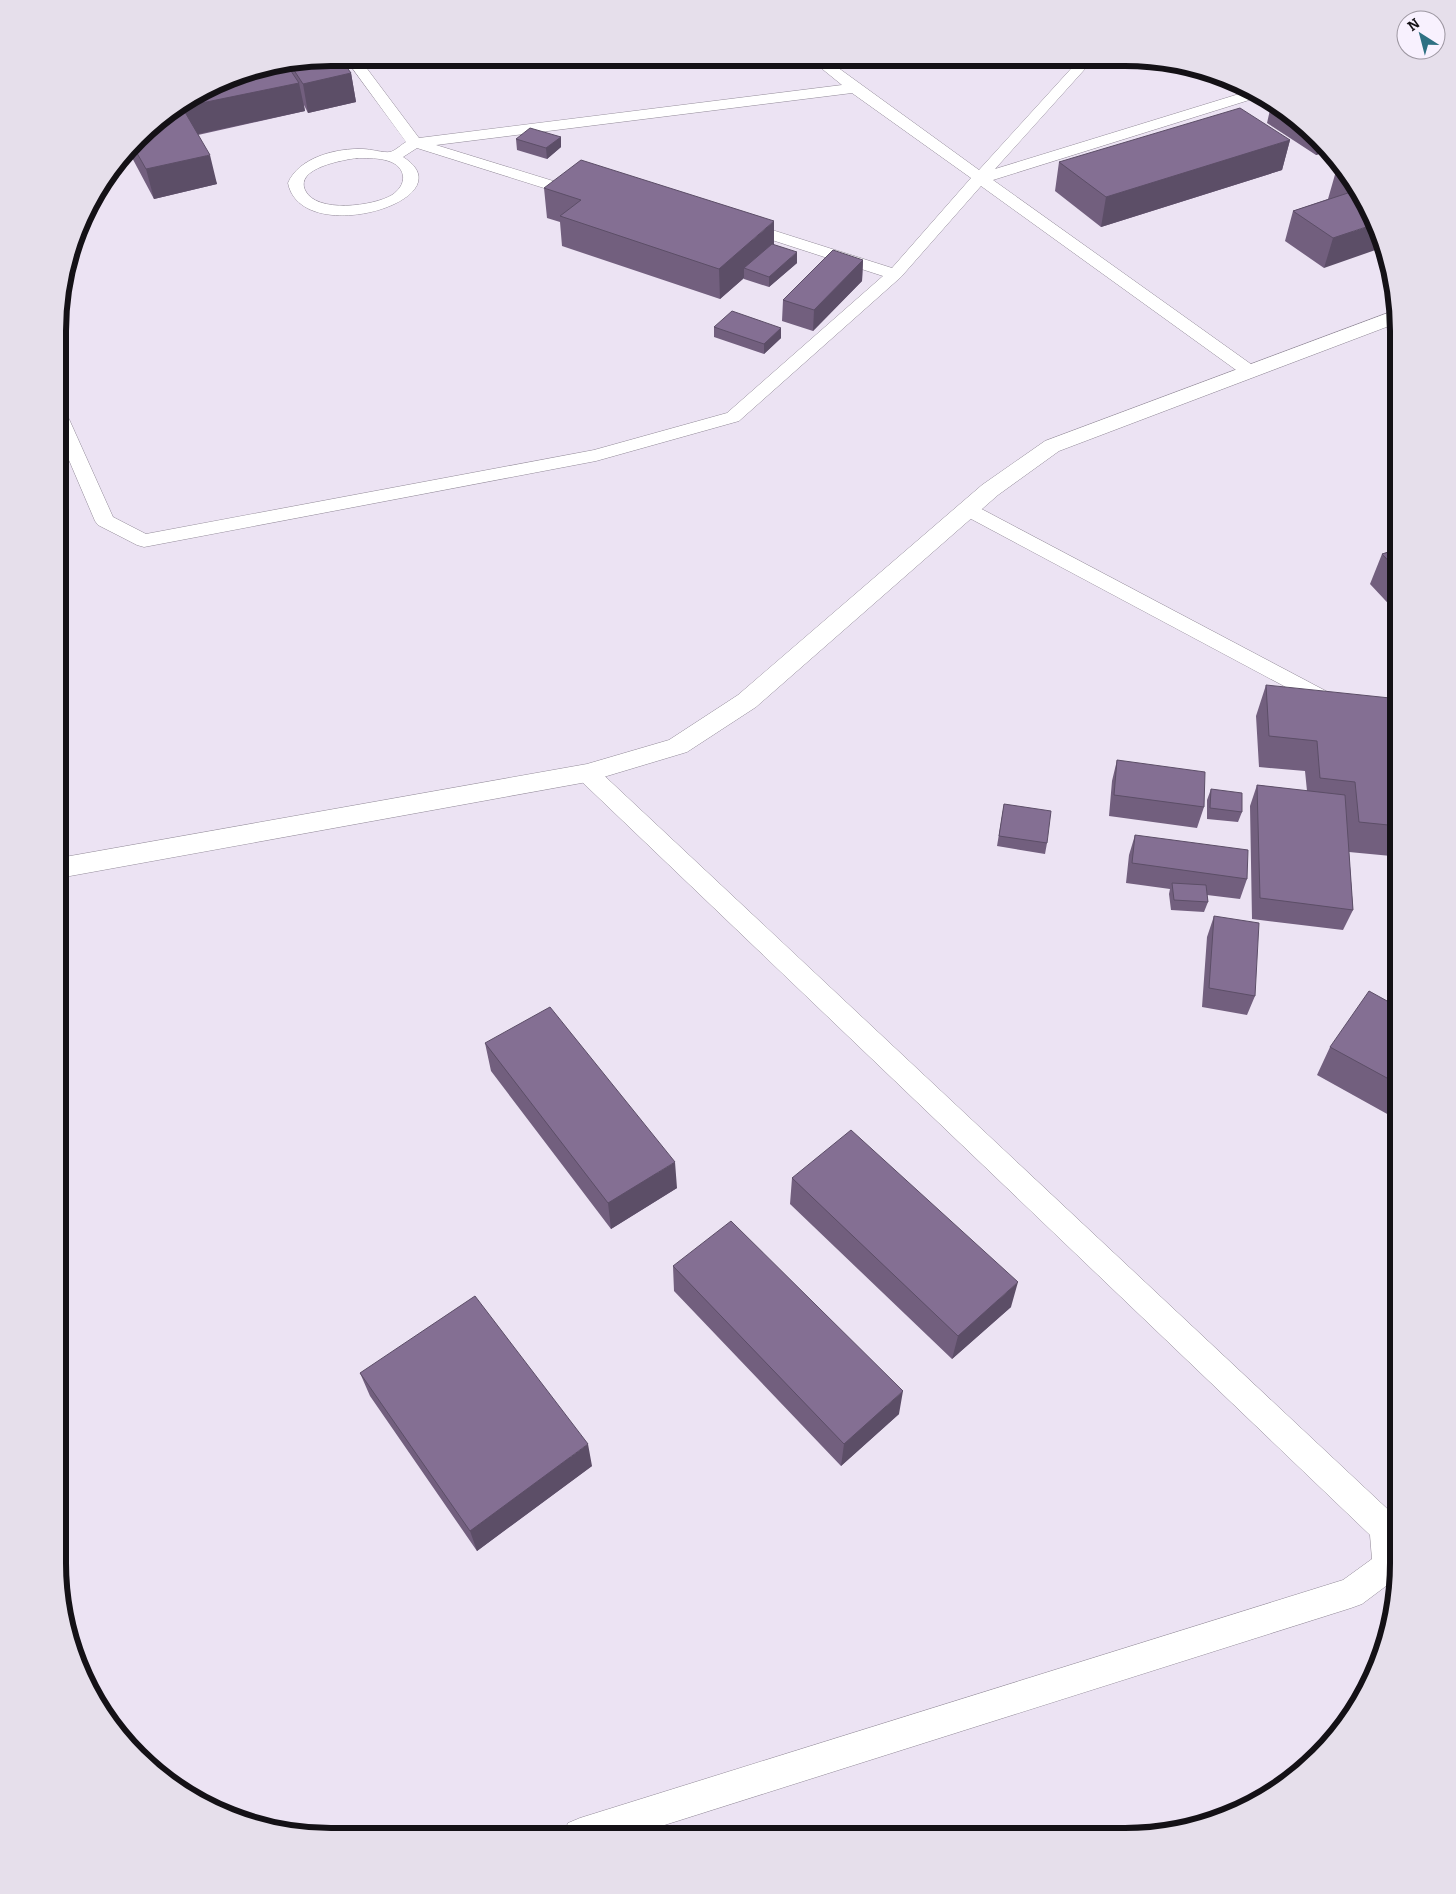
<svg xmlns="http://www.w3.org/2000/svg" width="1456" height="1894" font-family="Bitter,serif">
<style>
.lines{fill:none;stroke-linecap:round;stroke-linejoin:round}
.service-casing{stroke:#928a98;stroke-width:1}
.minor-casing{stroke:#928a98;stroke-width:1}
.service{fill:#fff;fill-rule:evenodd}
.minor{fill:#fff;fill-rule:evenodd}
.wall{fill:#725f7e}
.shaded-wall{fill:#5c4e67}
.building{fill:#846f93;stroke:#5c4e67}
.rim{fill:none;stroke:#141116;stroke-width:6}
</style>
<rect width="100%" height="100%" fill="#ece3f3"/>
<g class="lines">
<defs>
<path id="service" d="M345,58H359L419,138L842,85L810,59H826L979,170L1079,60H1093L995,169L1252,90L1262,96L993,180L1255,367L1258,371L1255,375L1249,376L1243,375L981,186L901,277L739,421L596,461L144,547L137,545L98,525L95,521L60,439V414L66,415L69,419L113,517L146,534L594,450L727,413L883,276L738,229L736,226L738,223H750L892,268L971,178L852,93L436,145L563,184L580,179L585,181L588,184L585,187L563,194L417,148L403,157C470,199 301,250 288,183C299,157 337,148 363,149C370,149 384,153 390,152C395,151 402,144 406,142ZM357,158C372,158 400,157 403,176C404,184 398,191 392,195C374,206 316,214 305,190C295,168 343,160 357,158Z
M967,503L974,505L1341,699L1345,704L1341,709L1334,711L1327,709L960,513L958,509L960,505Z
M587,765L595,767L1396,1517L1398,1523V1577L1362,1604L1351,1608L633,1835H563L568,1823L580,1818L1343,1580L1372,1559L1370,1535L579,779L576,773L579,767Z"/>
<path id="minor" d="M1396,310L1397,323L1059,451L998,495L756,707L687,752L587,782L59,878V858L587,764L669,740L738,695L982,485L1045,441Z"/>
</defs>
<use href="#service" class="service-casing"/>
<use href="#minor" class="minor-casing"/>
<use href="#service" class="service"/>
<use href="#minor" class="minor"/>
</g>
<path class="wall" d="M331,58L351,73L356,102L308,113L304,105L305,111L198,135L217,184L154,199L129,152L151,125L243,72Z
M1272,101L1277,104L1330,150L1316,155L1267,123Z
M561,137V147L547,159L517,150L516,139Z
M1290,140L1282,170L1101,227L1055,191L1059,162Z
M1343,169L1370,210L1324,268L1285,241L1293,211L1328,199L1336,171Z
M544,188L774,245L797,263L769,287L744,279V278L720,299L562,246L560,222L547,218Z
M863,260L862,281L813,331L782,321L783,300Z
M714,327L781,328V338L764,354L714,337Z
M1398,549V614L1370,584L1382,554Z
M1266,685L1398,768V841L1391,856L1349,852L1353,910L1343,930L1252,919L1250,806L1257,785L1307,791L1305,771L1259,767L1256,716Z
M1117,760L1204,807L1197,828L1109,816L1112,781Z
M1211,789L1242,812L1238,822L1207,819V800Z
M1004,804L1047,843L1045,854L997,846Z
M1135,835L1247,879L1240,899L1207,895L1208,902L1204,912L1171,910L1169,894L1170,889L1126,883L1129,855Z
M1214,916L1255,996L1247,1015L1202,1007L1207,937Z
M1398,1007V1120L1317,1075L1330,1047Z
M485,1043L677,1188L611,1229L491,1071Z
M792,1178L1011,1307L952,1359L790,1204Z
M673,1266L899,1414L841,1466L674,1291Z
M360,1373L592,1466L477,1551L370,1396Z"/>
<path class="shaded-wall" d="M351,73L356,102L308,113L303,84Z
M299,83L305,111L189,136L157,122L185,106Z
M561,137V147L547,159L546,148Z
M1290,140L1282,170L1101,227L1106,197Z
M1320,141L1330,150L1316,155Z
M210,155L217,184L154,199L146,169Z
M774,221V251L744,268V278L720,299L719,269Z
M1375,224L1384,247L1324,268L1333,238Z
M797,252V263L769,287V277Z
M863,260L862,281L813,331L814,310Z
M781,328V338L764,354V344Z
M675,1162L677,1188L611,1229L608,1203Z
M1018,1282L1011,1307L952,1359L958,1336Z
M903,1391L899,1414L841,1466L844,1444Z
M588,1444L592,1466L477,1551L470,1531Z"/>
<path class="building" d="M331,58H340L351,73L303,84L290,64Z
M287,65L299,83L182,107L210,155L146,169L133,146L151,125L243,72Z
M1240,108L1290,140L1106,197L1059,162Z
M530,128L561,137L546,148L516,139Z
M581,160L774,221L719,269L560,216L581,200L544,188Z
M1343,169L1350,180L1336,171Z
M1357,190L1370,210L1375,224L1333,238L1293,211Z
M772,244L797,252L769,277L744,268Z
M833,250L863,260L814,310L783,300Z
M732,311L781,328L764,344L714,327Z
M1398,549V571L1382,554Z
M1266,685L1390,698L1398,768V826L1359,822L1355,782L1320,778L1317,741L1269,736Z
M1117,760L1205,772L1204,807L1114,795Z
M1257,785L1345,795L1353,910L1260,898Z
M1211,789L1242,793V812L1210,808Z
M1004,804L1051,811L1047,843L999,836Z
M1135,835L1248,850L1247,879L1132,863Z
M1172,883L1206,885L1208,902L1174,900Z
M1214,916L1259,923L1255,996L1209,988Z
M1369,991L1398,1007V1084L1330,1047Z
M550,1007L675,1162L608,1203L485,1043Z
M851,1130L1018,1282L958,1336L792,1178Z
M731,1221L903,1391L844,1444L673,1266Z
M475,1296L588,1444L470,1531L360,1373Z"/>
<path d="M0 0H1456V1894H0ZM331 66H1125A265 265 0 0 1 1390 331V1563A265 265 0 0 1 1125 1828H331A265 265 0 0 1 66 1563V331A265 265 0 0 1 331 66Z" fill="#e6dfeb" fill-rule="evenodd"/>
<path class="rim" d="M331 66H1125A265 265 0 0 1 1390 331V1563A265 265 0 0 1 1125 1828H331A265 265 0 0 1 66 1563V331A265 265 0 0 1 331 66Z"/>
<g transform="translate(1421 35) rotate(324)"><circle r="24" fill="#f8f1fe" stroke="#9d97a1"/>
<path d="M0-4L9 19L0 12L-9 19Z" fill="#2e7082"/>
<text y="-8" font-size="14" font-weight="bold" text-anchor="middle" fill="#141116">N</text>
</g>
</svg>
